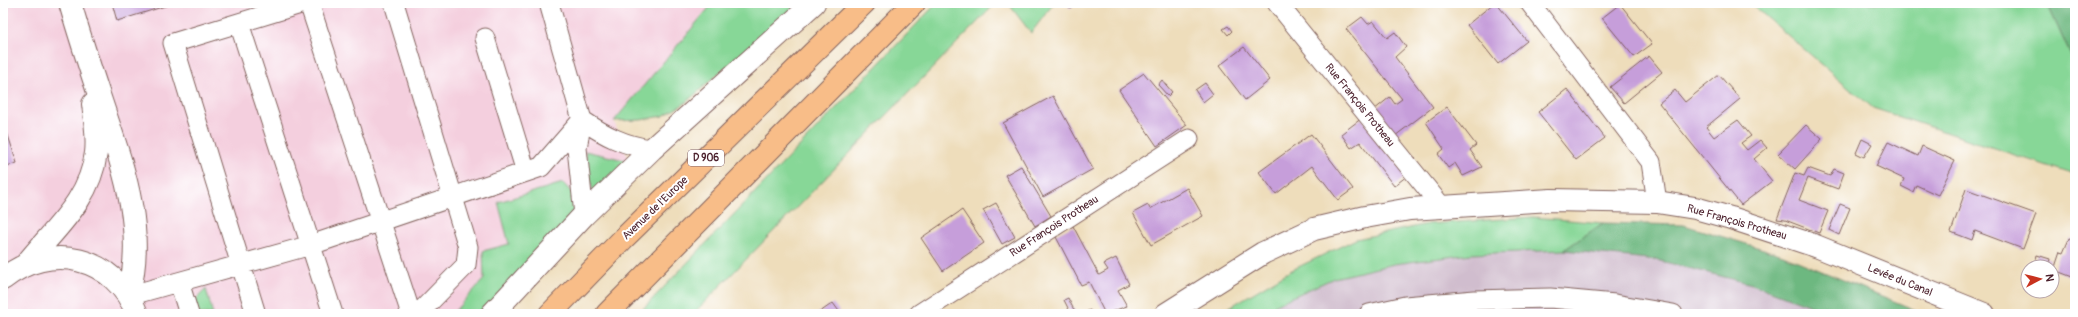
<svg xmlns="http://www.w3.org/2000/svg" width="2078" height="317" font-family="Pangolin,sans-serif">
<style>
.built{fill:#f4cfde}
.industrial{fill:#d0bdce}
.green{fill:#87d797;stroke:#687b61}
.forest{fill:#6db880;stroke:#5c6c56}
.building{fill:#c69eda}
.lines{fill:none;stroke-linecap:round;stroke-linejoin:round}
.service-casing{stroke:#83625d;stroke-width:21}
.minor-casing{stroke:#83625d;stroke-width:24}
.tertiary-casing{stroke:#83625d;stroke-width:24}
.primary-casing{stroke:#83625d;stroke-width:24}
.service{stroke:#fff;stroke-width:19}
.minor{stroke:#fff;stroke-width:22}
.tertiary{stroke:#fff;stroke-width:22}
.primary{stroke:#f8bd88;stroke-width:22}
.labels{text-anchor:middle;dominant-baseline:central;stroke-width:4;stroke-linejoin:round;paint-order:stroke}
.shield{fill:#fff;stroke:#80626b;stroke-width:1}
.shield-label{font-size:10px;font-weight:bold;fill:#4a1f2b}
.street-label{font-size:11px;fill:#4a1f2b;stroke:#fff}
</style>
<rect width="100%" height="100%" fill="#fff"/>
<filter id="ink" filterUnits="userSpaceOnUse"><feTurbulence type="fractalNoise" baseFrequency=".025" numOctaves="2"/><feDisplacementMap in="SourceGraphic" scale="8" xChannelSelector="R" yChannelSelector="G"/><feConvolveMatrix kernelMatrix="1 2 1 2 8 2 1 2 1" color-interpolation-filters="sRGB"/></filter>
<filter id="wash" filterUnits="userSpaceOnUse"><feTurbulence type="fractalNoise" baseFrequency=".012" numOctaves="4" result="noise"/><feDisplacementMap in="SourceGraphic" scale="16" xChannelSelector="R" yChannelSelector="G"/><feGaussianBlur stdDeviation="0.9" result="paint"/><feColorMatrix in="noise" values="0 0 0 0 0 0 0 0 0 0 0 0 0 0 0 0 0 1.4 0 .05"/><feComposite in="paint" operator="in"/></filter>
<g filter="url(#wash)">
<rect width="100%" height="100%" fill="#edb"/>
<path class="built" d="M3,3H713L614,121L629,161L481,314H3Z"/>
<path class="industrial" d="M1564,250L1657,260L1752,284L1833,314H1261L1283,301L1334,278L1394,264L1471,254Z"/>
<path class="green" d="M713,3H799L684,104L663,116L641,120L614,121Z
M937,3H996L693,314H638Z
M1008,3H1054L1031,33Z
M1750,3H2047L2075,65V175L1873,108Z
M585,151L629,161L594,198Z
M563,183L576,197L574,219L481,314H452L484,279L483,251L509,244L498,202Z
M1533,217L1603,223L1564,250L1471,254L1394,264L1334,278L1283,301L1261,314H1218L1290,271L1356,239L1428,224Z
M206,289L213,314H196L195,300Z"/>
<path class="forest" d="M2047,3H2075V65Z
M1603,223L1684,225L1783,255L1925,314H1833L1752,284L1657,260L1564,250Z"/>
<g id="blocks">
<path class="building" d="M112,3H175L117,21Z
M1066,3H1076L1070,8Z
M1494,3H1496L1527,41L1498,64L1467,25Z
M1571,3H1579L1574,7Z
M1620,4L1652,44L1634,57L1602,18Z
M1362,17L1368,24L1373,21L1387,38L1395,32L1406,47L1395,57L1433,107L1395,136L1374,110L1390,97L1395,104L1402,99L1346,29Z
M1228,26L1232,31L1228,35L1223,29Z
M1244,47L1270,80L1245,100L1219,66Z
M1649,56L1662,72L1624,103L1610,87Z
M1144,73L1187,125L1157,146L1119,90Z
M1719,75L1740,99L1706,127L1714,137L1738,120L1751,136L1741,143L1747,150L1760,140L1767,148L1754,159L1772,181L1741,205L1659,103L1675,90L1685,102Z
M1162,80L1172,92L1168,96L1158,85Z
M1205,83L1213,94L1203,102L1195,90Z
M1567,89L1605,138L1576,160L1538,112Z
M1053,96L1093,169L1043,197L1003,123Z
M1447,107L1476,145L1470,150L1482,167L1463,176L1455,163L1448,168L1438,154L1444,149L1426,122Z
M1362,118L1407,176L1394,186L1360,142L1351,148L1341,134Z
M3,120L17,163L3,167Z
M1806,125L1822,139L1795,169L1778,154Z
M1311,134L1353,189L1338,200L1312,166L1276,194L1259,172Z
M1862,139L1872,144L1864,157L1856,153Z
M1888,142L1918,156L1922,146L1955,161L1938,195L1916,185L1913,192L1901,186L1904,179L1876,166Z
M1021,166L1051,216L1035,226L1005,175Z
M1808,168L1830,176L1834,169L1844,173L1838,189L1808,178L1799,200L1828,211L1819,233L1785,220L1777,219L1795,173L1804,176Z
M1187,188L1203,216L1151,245L1133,213L1148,205L1150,209Z
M1966,189L2036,214L2023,249L1975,231L1972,240L1951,232Z
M996,203L1015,237L1002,244L983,210Z
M1840,204L1850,208L1839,235L1829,230Z
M962,210L984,243L943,271L921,238Z
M1073,226L1099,275L1108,270L1104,264L1116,258L1129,284L1118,290L1127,306L1105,314L1089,282L1081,285L1055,235Z
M2069,239L2075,241V278L2054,270L2060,252L2063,253Z
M2037,255L2050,259L2048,267H2034Z
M1068,298L1076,314H1071L1064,300Z
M833,303L841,314H817Z
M1090,310L1092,314H1081Z"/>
</g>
</g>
<g filter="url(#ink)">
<use href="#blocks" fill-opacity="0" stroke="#83625d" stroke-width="1"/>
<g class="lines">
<defs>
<path id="service" d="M309,3L411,314
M394,3L468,247L466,265L418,314
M549,3L582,120L577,148L584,215
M1277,3L1442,207
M1530,3L1651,162L1657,202
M239,23L333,314
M485,38L526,172
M582,120C604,135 625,146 652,149
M179,282L189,314
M128,296L311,245L541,167L582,120
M256,314L173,43L304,3
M919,314L1189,139
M1369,314L1405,306L1475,300L1550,298L1615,304L1673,314"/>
<path id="minor" d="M1166,314L1263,253L1314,229L1365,217L1410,209L1551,200L1657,202L1695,208L1731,218L1816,246L1984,314"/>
<path id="tertiary" d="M70,3C80,37 91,71 102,104C123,167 147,231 128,296
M27,263C55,228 90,200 96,153C98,137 95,120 93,104
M3,279C50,241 115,256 137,314
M492,314L584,215L652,149L814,3"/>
<path id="primary" d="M550,314L623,239L864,3
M607,314L914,3"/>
</defs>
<use href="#service" class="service-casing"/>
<use href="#minor" class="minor-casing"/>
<use href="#tertiary" class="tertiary-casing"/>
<use href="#primary" class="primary-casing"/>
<use href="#service" class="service"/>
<use href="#minor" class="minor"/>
<use href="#tertiary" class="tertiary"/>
<use href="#primary" class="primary"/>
</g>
</g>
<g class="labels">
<rect class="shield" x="688" y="150" width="36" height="16" rx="3"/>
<g class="shield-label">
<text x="706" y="158">D 906</text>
</g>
<g class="street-label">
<text transform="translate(1360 105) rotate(51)">Rue François Protheau</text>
<text transform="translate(655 208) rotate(-44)">Avenue de l'Europe</text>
<text transform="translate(1737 222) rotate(16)">Rue François Protheau</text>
<text transform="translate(1054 226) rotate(-33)">Rue François Protheau</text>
<text transform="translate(1900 280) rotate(22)">Levée du Canal</text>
</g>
</g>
<rect width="2078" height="317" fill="none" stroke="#fff" stroke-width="16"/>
<g transform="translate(2040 279) rotate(83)"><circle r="19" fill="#ffffff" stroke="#b7a5aa"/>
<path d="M0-3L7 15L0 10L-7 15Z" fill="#c8321e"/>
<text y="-6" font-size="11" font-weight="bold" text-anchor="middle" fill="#4a1f2b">N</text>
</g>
</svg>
